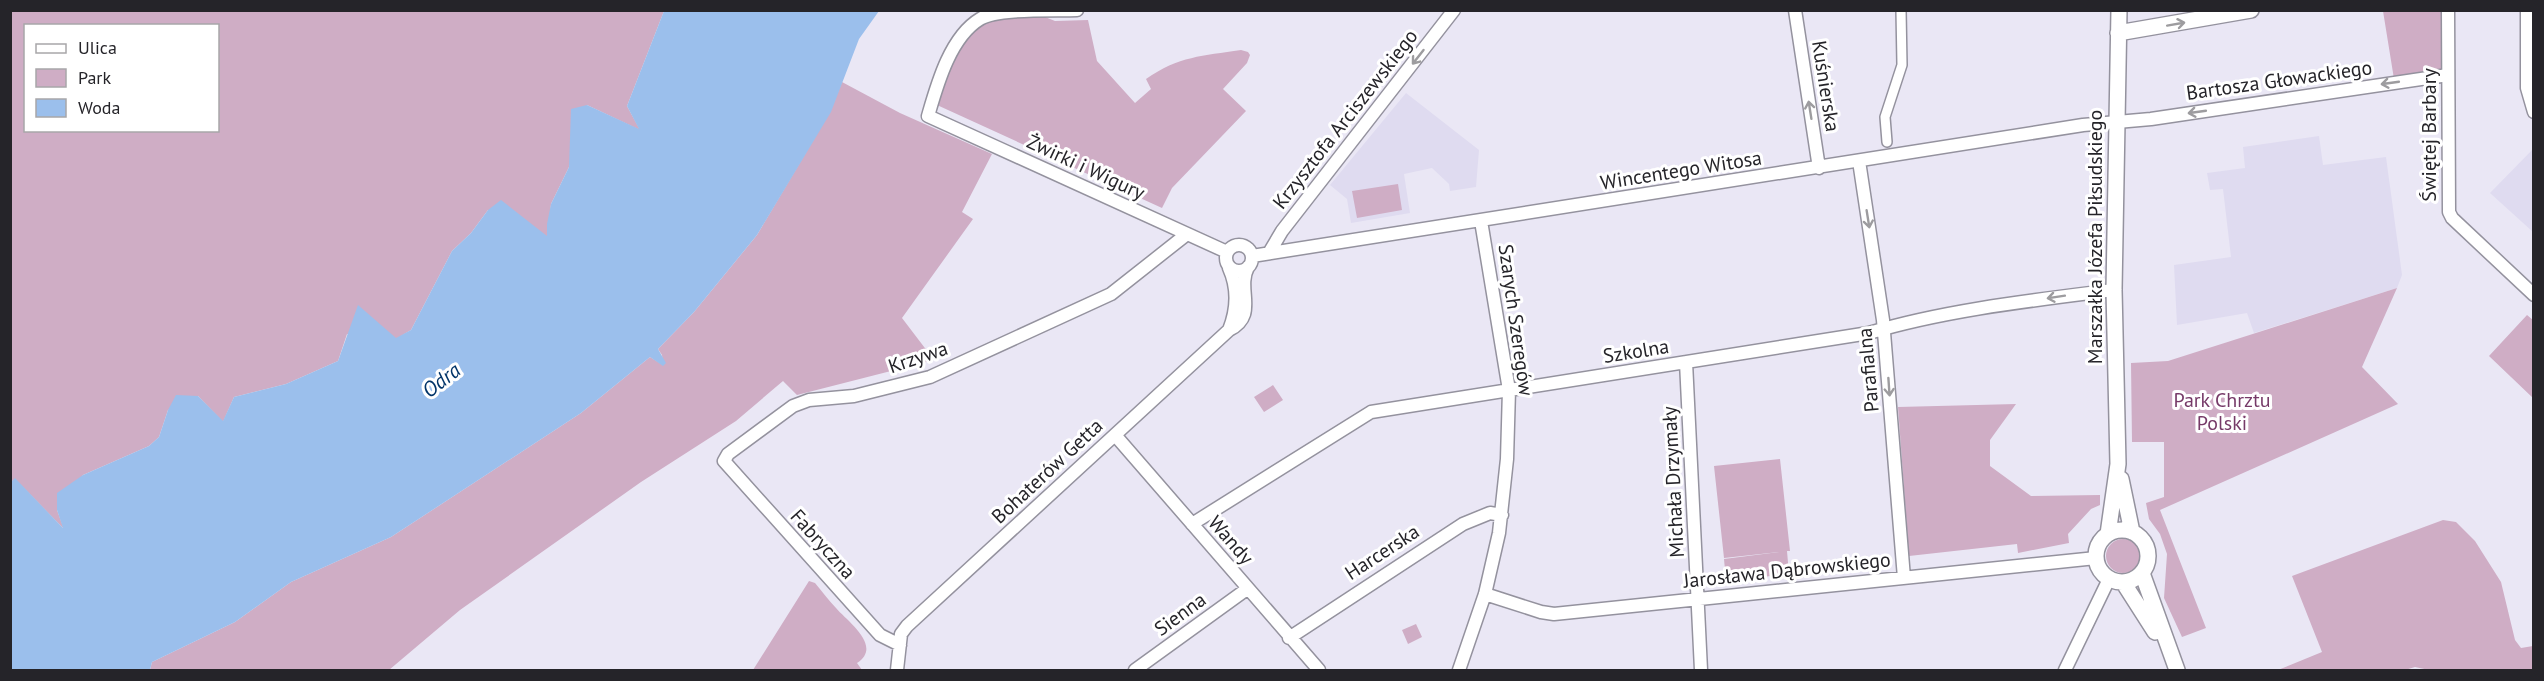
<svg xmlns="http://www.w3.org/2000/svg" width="2544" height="681" font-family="'PT Sans',sans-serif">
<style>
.built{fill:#dfdbf0}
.green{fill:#cfadc5;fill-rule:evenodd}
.water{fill:#9bbfec}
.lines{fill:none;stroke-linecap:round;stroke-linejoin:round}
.pedestrian-casing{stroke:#94929e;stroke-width:12}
.minor-casing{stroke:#94929e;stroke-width:15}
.tertiary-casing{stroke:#94929e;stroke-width:18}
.pedestrian{stroke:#fff;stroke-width:9}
.minor{stroke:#fff;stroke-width:12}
.tertiary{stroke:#fff;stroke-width:15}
.oneway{stroke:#9d9c9f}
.labels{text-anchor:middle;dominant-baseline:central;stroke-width:6;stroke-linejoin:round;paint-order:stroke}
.street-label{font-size:20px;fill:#252429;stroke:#fff}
.park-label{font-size:20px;fill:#763a68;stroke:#fff}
.water-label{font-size:21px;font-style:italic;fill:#013469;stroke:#fff}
</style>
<rect width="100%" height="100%" fill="#eae7f5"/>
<path class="built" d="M1406,93L1479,150L1476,187L1450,191L1449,184L1432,168L1404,174L1410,213L1351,223L1347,199L1330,185Z
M2319,136L2323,165L2386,157L2402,275L2397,288L2254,333L2247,313L2177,325L2174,265L2231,257L2223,189L2210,190L2207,173L2245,168L2243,147Z
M2533,149V232L2490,193Z"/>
<path class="green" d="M10,11H664L627,106L640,130L587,105L569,167L551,204L548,237L488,210L471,233L452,251L411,330L396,339L347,334L338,361L286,384L234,397L223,422L198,396L168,410L159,437L149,446L83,475L57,510L64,529L15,479L11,482ZM26,26H218V130H26Z
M2383,11H2443L2444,73L2394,79Z
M1040,15L1055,21L1088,20L1097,61L1135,103L1151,89L1146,79C1179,56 1202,56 1241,50L1248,52L1250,55L1247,63L1223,89L1246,111L1172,188L1162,208L937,105C946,77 962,23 998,17C1011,14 1027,16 1040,15Z
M842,82L900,113L992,154L962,212L973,219L902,318L934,360L797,395L783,381L736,421L641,482L460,610L389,670H150L152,662L235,622L291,582L391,537L581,413L650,357L663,365L662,355L658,349L694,312L757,235L830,112Z
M1398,184L1402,210L1357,218L1352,191Z
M2397,288L2362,367L2398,404L2160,510L2206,628L2182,637L2164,598L2167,554L2160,534L2149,519L2146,503L2164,497V442H2132L2131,363L2168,361Z
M2527,315L2533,320V398L2489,356Z
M1273,385L1283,400L1264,412L1254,397Z
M2016,404L1990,440V466L2031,496L2100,495V505L2091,509L2068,534L2069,543L2018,553L2017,544L1909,556L1898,407Z
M1780,459L1790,551H1787L1789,574L1726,581L1724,559L1779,552L1724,558L1714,466Z
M2443,520L2456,522L2475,541L2501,582L2515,640L2521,648L2533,646V670H2429L2415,667L2405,670H2278L2322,652L2292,576Z
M2106 556a17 17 0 1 1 34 0a17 17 0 1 1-34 0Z
M809,581L815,583C822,591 828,600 836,608C848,622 883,646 857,663L862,670H753Z
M1416,624L1422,637L1408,644L1402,630Z"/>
<path class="water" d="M664,11H879L859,39L831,112L757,235L694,312L658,349L666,363L663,366L650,357L581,413L391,537L291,582L235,622L152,662L150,670H11V482L15,478L63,528L57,510V493L83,475L149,446L159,437L168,410L176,395L198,396L223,421L234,397L286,384L338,361L358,305L396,338L411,330L452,251L471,233L488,210L501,200L547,236V224L551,204L569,167L571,109L587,105L639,129L627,106Z"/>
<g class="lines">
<defs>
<path id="pedestrian" d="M1887,142L1885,117L1902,65L1901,10"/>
<path id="minor" d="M1077,10C1055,11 998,8 980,19C950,37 937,85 928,116L1227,252
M1795,10L1819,168
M2448,10L2449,212L2452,218L2534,295
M2527,10V88L2534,112
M1859,161L1883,320L1904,578
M1226 258a13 13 0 1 1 26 0a13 13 0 1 1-26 0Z
M1269,253L1282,231L1454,10
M1252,256L2083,125L2151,119L2448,75
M1229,330C1237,310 1238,288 1229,268
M1686,362L1701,670
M1115,435L1319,670
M1192,524L1371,412L1869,333C1945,310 2035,300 2114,290
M1485,594L1541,612L1554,614L2096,558
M1289,638L1463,524L1490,513L1502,515
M900,645L880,635L724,461L728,454L793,406L809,400L854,396L930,377L1111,294L1187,234
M897,670L901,634L907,626L1229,330C1259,315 1236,290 1248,267
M1135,670L1247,589
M1459,670L1485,594L1499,533L1507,459L1509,390L1481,221
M2065,670L2109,579"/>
<path id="tertiary" d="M2118,33L2251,10
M2121,479L2132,532
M2096 556a26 26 0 1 1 52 0a26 26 0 1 1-52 0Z
M2108,534L2118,464L2114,290L2119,10
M2142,573L2177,670
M2123,582L2155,632"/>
</defs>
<use href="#pedestrian" class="pedestrian-casing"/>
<use href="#minor" class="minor-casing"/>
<use href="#tertiary" class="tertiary-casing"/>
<use href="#pedestrian" class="pedestrian"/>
<use href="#minor" class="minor"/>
<use href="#tertiary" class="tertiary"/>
</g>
<defs><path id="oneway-shaft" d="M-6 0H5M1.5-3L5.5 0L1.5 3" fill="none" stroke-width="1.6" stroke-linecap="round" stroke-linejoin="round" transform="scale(1.5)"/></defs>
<g class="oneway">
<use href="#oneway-shaft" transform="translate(2176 24) rotate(-10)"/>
<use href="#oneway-shaft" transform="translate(1418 57) rotate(128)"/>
<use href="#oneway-shaft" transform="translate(2390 83) rotate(172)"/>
<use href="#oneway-shaft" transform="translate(1810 110) rotate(-99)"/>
<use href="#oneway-shaft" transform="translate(2197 112) rotate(172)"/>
<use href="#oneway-shaft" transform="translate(1868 219) rotate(81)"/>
<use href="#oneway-shaft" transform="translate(2056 297) rotate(171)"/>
<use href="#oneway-shaft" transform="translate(1889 387) rotate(86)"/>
</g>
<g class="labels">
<g class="street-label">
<text transform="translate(2279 80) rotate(-8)">Bartosza Głowackiego</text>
<text transform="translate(1826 86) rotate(81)">Kuśnierska</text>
<text transform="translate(1345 119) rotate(-52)">Krzysztofa Arciszewskiego</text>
<text transform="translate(2429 135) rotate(-90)">Świętej Barbary</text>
<text transform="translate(1086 167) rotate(25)">Żwirki i Wigury</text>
<text transform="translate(1681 170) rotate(-9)">Wincentego Witosa</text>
<text transform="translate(2095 237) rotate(-90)">Marszałka Józefa Piłsudskiego</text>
<text transform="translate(1516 320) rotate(82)">Szarych Szeregów</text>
<text transform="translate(1636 351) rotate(-9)">Szkolna</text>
<text transform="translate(918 357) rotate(-19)">Krzywa</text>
<text transform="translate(1868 370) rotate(-95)">Parafialna</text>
<text transform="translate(1047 471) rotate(-43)">Bohaterów Getta</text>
<text transform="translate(1673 482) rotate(-93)">Michała Drzymały</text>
<text transform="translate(1231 540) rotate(49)">Wandy</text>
<text transform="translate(823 544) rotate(48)">Fabryczna</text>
<text transform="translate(1382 552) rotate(-33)">Harcerska</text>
<text transform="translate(1787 570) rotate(-6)">Jarosława Dąbrowskiego</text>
<text transform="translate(1180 614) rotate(-36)">Sienna</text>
</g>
<g class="park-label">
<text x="2222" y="400">Park Chrztu<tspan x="2222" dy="23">Polski</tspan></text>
</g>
<g class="water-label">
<text transform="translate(441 380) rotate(-38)">Odra</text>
</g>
</g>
<rect width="2544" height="681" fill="none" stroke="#252429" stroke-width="24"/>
<rect x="24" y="24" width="195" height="108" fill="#ffffff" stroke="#a8a7a9" stroke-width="1.5"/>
<rect x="36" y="44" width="30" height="9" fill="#ffffff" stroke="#a8a7a9" stroke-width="1.5"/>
<text x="78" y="54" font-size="18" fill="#252429">Ulica</text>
<rect x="36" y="69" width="30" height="18" fill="#cfadc5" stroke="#a8a7a9" stroke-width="1.5"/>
<text x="78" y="84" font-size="18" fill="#252429">Park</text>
<rect x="36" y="99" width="30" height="18" fill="#9bbfec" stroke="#a8a7a9" stroke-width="1.5"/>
<text x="78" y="114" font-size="18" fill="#252429">Woda</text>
</svg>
